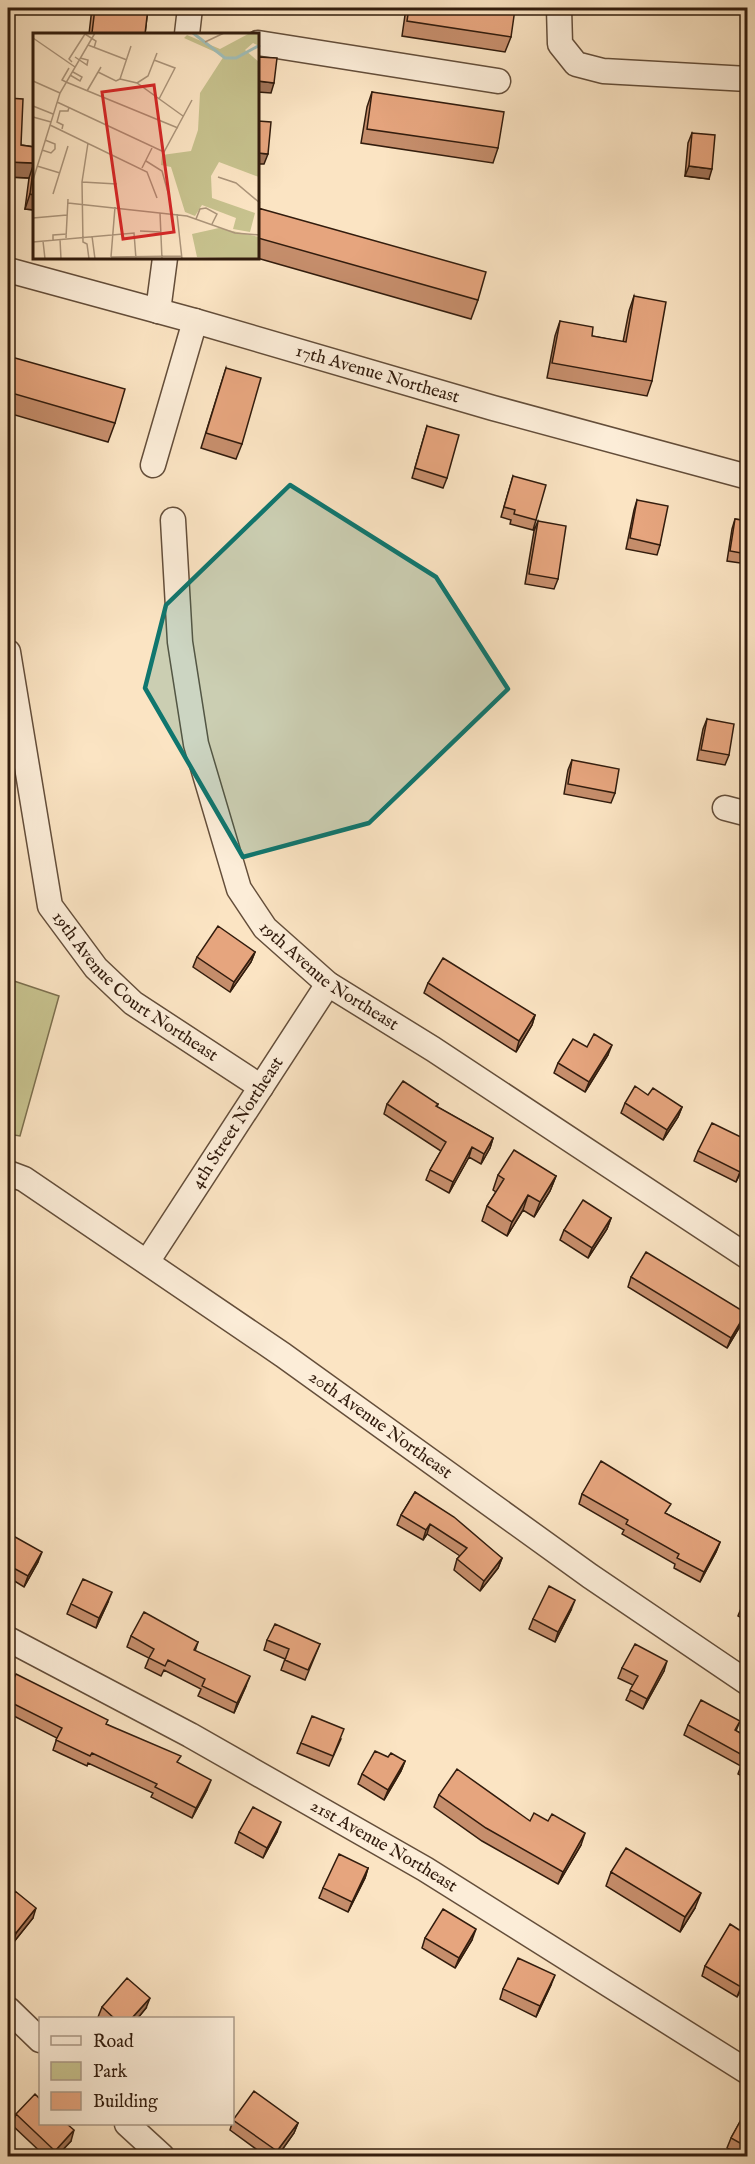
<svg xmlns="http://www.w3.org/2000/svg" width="755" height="2164" font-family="'IM FELL English',serif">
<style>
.green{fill:#c7c28e;stroke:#7c6f4e;stroke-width:1.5}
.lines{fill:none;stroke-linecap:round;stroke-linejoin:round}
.minor-casing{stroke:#644e3a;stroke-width:27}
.minor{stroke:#fcedd8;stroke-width:24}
.wall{fill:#c68e6c;stroke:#321c0d;stroke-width:1.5}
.shaded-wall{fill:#a17458;stroke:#321c0d;stroke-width:1.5}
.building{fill:#e6a57e;stroke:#321c0d;stroke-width:1.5}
.marked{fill:#0f766e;fill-opacity:0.2;stroke:#0f766e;stroke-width:4.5;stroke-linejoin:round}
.labels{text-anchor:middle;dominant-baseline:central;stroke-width:5;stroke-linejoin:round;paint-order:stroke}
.street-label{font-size:18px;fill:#321c0d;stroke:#fcedd8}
.inset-river{fill:none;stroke:#a0beb9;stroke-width:3}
.inset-road{fill:none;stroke:#ab947a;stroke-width:1.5}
.view{fill:#d62828;fill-opacity:0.15;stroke:#d62828;stroke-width:3}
.inset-edge{fill:none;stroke:#321c0d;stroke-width:3}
</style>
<rect width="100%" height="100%" fill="#fbe4c3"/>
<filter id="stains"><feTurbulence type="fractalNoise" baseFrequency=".00333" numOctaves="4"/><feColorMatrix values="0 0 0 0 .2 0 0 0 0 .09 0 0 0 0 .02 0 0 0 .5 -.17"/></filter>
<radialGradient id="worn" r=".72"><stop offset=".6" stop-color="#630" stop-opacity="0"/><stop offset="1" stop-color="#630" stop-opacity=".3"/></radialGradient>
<path class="green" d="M8,979L59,996L20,1136L8,1134Z"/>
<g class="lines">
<defs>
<g id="minor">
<path d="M559,8L560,44L576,64L603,71L748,79"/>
<path d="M187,34L190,8"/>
<path d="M258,43L498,81"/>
<path id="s1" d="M8,270L195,321L493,408L748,477"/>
<path d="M158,311L165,258"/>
<path d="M153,465L195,321"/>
<path id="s2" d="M173,520L180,642L196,744L239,889L265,928L328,984L433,1049L748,1257"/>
<path id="s3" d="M8,652L50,906L96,968L133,1003L261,1087"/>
<path d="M725,808L748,814"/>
<path id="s4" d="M8,1173L24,1179L283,1355L590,1576L748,1683"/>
<path id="s5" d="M147,1262L328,984"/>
<path id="s6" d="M8,1639L190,1735L425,1869L748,2072"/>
<path d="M8,2009L40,2040"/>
<path d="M127,2124L162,2156"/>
</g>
</defs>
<use href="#minor" class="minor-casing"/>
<use href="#minor" class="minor"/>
</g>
<path class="wall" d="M92,8H148L145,34H89Z
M406,8H508L511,37L505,52L402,36Z
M372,92L498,148L493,163L361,143L367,107Z
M8,98L21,145L34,147V210L25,209L29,178L8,177Z
M692,133L709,179L685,176L688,143Z
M258,208L478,300L471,319L257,258H258Z
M634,296L652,381L647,396L547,378L555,336L560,321L592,336L623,342L629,311Z
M8,356L115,423L108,442L8,413Z
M226,368L242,444L236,459L201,448Z
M427,426L447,478L443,488L412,478Z
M747,430V442L745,441Z
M513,476L536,520L533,530L510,524L511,520L501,517Z
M637,500L660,545L657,555L626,549L634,510Z
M735,519L747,521V564L727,561L732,529Z
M538,521L558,579L554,589L525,584L534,531Z
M707,719L729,755L725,765L697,760L703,729Z
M572,760L615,793L611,803L564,794L568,770Z
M255,952L251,962L230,992L193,967L197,957Z
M428,983L535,1015L532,1025L516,1052L424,993Z
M587,1047L608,1055L585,1092L554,1073L558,1063Z
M648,1095L682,1107L678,1117L663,1140L621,1113L625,1103Z
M387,1104H438L437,1107L493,1138L490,1148L481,1164L469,1157L449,1193L426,1180L430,1170L441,1151L384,1114Z
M698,1151L747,1159L736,1182L694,1161Z
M498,1175L556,1176L550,1191L534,1217L523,1210L507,1236L482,1221L487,1206L496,1192L493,1190Z
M611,1218L607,1229L588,1258L560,1240L564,1230Z
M631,1277L746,1313L742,1323L727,1348L628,1287Z
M415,1492L502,1558L498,1568L480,1591L454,1570L457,1559L460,1556L427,1534L423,1540L397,1525L401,1515Z
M582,1494L667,1514L720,1542L716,1552L700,1582L674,1568L675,1564L622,1534L624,1530L579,1504Z
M8,1533L38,1562L24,1587L8,1577Z
M747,1596V1621L738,1616L742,1606Z
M108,1602L96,1628L67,1614L71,1604Z
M571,1610L555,1642L529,1629L533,1619Z
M131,1636L198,1642L195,1651L246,1686L234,1713L198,1696L201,1689L164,1670L161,1676L145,1668L149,1658L127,1647Z
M267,1640L320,1644L305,1680L281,1670L285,1659L264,1650Z
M622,1668L664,1671L643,1709L626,1700L633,1685L618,1678Z
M8,1691L106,1724L178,1763L207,1790L192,1818L151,1797L153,1793L88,1763L87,1766L53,1750L57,1738L8,1713Z
M740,1721L736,1731L747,1737V1779L738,1774L741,1766L684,1735L688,1725Z
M341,1739L329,1766L297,1753L301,1743Z
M388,1757L405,1761L401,1771L384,1800L358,1784L362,1774Z
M439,1795L530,1821L581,1845L558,1884L482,1841L434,1807Z
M239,1832H277L263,1858L235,1843Z
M368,1868L365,1878L348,1912L319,1898L323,1888Z
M611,1872L695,1908L680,1932L606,1886Z
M8,1900L33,1918L13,1943L8,1939Z
M425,1938L472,1940L455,1968L422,1948Z
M705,1966L747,1979L737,1997L702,1976Z
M551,1985L536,2017L500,1999L503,1989Z
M102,2007L146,2008L137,2019H100L98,2017Z
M747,2109V2157H742L727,2148L731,2138Z
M16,2114L71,2141L56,2157H46L12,2125Z
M233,2120L298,2123L294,2133L277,2157H267L230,2130Z"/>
<path class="shaded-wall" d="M252,8H272V9Z
M258,81L274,83L271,93L258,92Z
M258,153L268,154L264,164H258Z
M8,162L34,163L29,178L8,177Z
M689,166L712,169L709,179L685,176Z
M30,194L34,195V210L25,209Z
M255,952L251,962L230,992L234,982Z
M535,1015L532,1025L516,1052L519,1041Z
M612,1045L608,1055L585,1092L589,1082Z
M682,1107L678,1117L663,1140L667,1130Z
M493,1138L490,1148L481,1164L484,1154Z
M472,1147L469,1157L449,1193L453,1182Z
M747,1156V1159L736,1182L740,1172Z
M556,1176L550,1191L534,1217L540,1202Z
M528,1195L523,1210L507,1236L512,1222Z
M611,1218L607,1229L588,1258L592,1248Z
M746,1313L742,1323L727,1348L731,1338Z
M430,1524L427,1534L423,1540L426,1530Z
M720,1542L716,1552L700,1582L704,1572Z
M42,1552L38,1562L24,1587L28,1576Z
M502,1558L498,1568L480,1591L484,1581Z
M112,1592L108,1602L96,1628L99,1618Z
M575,1600L571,1610L555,1642L558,1632Z
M667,1661L664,1671L643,1709L647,1699Z
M250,1676L246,1686L234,1713L237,1703Z
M405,1761L401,1771L384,1800L388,1790Z
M211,1780L207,1790L192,1818L196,1808Z
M281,1822L277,1832L263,1858L267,1848Z
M585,1833L581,1845L558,1884L563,1872Z
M368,1868L365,1878L348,1912L352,1902Z
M701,1893L695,1908L680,1932L685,1917Z
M36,1908L33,1918L13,1943L16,1933Z
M476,1929L472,1940L455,1968L459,1958Z
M555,1975L551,1985L536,2017L540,2006Z
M747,1975V1979L737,1997L741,1987Z
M150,1998L146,2008L137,2019H131Z
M298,2123L294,2133L277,2157H275L277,2151Z
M74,2130L71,2141L56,2157H53L55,2151Z"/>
<path class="building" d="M95,8H148L145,34H99V33H92Z
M409,8H508L515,9L511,37L407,21Z
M258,57L277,58L274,83L258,81Z
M372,92L504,112L498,148L367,129Z
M8,98L23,99L21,145L34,147V163L8,162Z
M258,121L271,122L268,154L258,153Z
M692,133L715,135L712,169L689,166Z
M34,163V195L30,194Z
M258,208L486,272L478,300L258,238Z
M634,296L666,302L652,381L552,363L560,321L593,327L592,336L626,342Z
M8,356L125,389L115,423L8,392Z
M226,368L261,378L242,444L206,433Z
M427,426L459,435L447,478L415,468Z
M513,476L546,485L536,520L514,514L515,510L504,507Z
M637,500L668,506L660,545L630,538Z
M735,519L747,521V554L730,551Z
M538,521L566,526L558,579L529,574Z
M707,719L734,724L729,755L701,750Z
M572,760L619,769L615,793L568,784Z
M218,926L255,952L234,982L197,957Z
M443,958L535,1015L519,1041L428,983Z
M594,1034L612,1045L589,1082L558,1063L573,1039L587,1047Z
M403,1081L438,1104L436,1106L493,1138L484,1154L472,1147L453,1182L430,1170L446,1142L387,1104Z
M635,1086L648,1095L653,1088L682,1107L667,1130L625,1103Z
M712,1123L747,1140V1156L740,1172L698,1151Z
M514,1150L556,1176L540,1202L528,1195L512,1222L487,1206L504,1179L498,1175Z
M583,1200L611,1218L592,1248L564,1230Z
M646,1252L746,1313L731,1338L631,1277Z
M601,1461L671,1504L665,1513L720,1542L704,1572L677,1558L679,1554L626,1524L628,1520L582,1494Z
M415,1492L454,1517L502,1558L484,1581L457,1559L467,1548L430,1524L426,1530L401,1515Z
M8,1533L42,1552L28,1576L8,1565Z
M83,1579L112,1592L99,1618L71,1604Z
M549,1586L575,1600L558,1632L533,1619Z
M747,1596V1609L742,1606Z
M144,1612L198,1642L194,1650L250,1676L237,1703L202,1686L205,1679L168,1660L165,1666L149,1658L154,1649L131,1636Z
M275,1624L320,1644L308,1670L285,1660L289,1649L267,1640Z
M635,1644L667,1661L647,1699L630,1690L638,1676L622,1668Z
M16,1674L108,1720L106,1724L181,1756L177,1762L211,1780L196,1808L155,1787L157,1784L92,1753L90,1756L56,1740L62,1728L8,1701V1691Z
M701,1700L740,1721L735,1730L747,1737V1767L742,1764L746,1757L688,1725Z
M312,1716L344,1729L333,1756L301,1743Z
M375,1751L388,1757L391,1753L405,1761L388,1790L362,1774Z
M457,1769L530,1821L534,1813L548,1821L552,1814L585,1833L563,1872L486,1828L439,1795Z
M253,1807L281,1822L267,1848L239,1832Z
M626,1848L701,1893L685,1917L611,1872Z
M339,1854L368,1868L352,1902L323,1888Z
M15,1891L36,1908L16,1933L8,1926V1900Z
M443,1909L476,1929L459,1958L425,1938Z
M730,1924L747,1935V1975L741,1987L705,1966Z
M518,1958L555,1975L540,2006L503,1989Z
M127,1978L150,1998L131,2019H115L102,2007Z
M254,2091L298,2123L277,2151L233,2120Z
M35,2094L40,2099V2124H67L74,2130L55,2151L16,2114Z
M747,2109V2147L731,2138Z"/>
<path class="marked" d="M290,485L436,577L508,689L369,823L243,857L145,688L166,605Z"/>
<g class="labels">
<g class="street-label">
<text stroke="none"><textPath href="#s1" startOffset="384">17th Avenue Northeast</textPath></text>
<text stroke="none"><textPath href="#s2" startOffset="504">19th Avenue Northeast</textPath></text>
<text stroke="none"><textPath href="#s3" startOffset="376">19th Avenue Court Northeast</textPath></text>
<text stroke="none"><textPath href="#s5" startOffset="166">4th Street Northeast</textPath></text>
<text stroke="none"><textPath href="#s4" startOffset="450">20th Avenue Northeast</textPath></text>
<text stroke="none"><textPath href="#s6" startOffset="429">21st Avenue Northeast</textPath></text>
</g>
</g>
<g transform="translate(33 33)">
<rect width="226" height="226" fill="#fbe4c3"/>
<path d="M217,0H226V13L220,10L212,17L226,29V144L186,129L178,143L179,165L222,180L217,199L200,196L203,185L169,172L162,183L152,179L138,134L128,132L129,122L158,118L165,97L167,60L191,23L151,5L154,2L187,16ZM186,195L226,204L225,226L164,224L159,201Z" fill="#c7c28e"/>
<path class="inset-river" d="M160,0L192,25H203L227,12"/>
<path class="inset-road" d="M52,1L63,8L61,15M0,5L42,34M172,9L191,0M55,12L94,27M42,24L54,32L55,27L47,25M121,27L142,35L126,66M39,29L36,26L52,1M36,35L29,47L33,49L145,95M65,39L83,48L87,46M37,42L47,48L49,44L40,39M87,46L104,50L150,83M87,46L98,13M0,48L27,60M104,50L115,43L124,20M54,58L68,34M24,69L131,119L159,67M0,73L20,81M0,84L18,89M17,92L114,139L124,165M29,96L30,92L24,89L27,78H35L36,74M55,110L49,149L50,209L54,211L56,226M9,117L18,120L22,116V111L12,107M113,128L129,138L136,163M4,133L27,140M109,135L119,115M185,144L203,150L227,170M0,147L27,60L62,0M49,149L84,151M20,161L35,113M35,170L154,183L202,200L227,202M127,180L129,226M144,181L149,226M0,185L34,182M163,186L167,176L173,175L184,181L179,191M107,198L128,199M59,203L62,226M33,205L35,166M27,206L28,226M20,207V202L34,201M10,208L12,226M0,209L101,200L103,226M78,224L148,223M78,224L82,174"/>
<path class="view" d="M121,52L141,199L90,206L69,59Z"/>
<rect width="226" height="226" class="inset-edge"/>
</g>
<rect width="755" height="2164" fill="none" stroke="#fbe4c3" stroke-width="30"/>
<rect x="9" y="9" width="737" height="2146" fill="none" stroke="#321c0d" stroke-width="3"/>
<rect x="15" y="15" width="725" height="2134" fill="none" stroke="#321c0d" stroke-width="1.5"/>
<rect x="39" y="2017" width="195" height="108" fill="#fcedd8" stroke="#ab9987" stroke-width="1.5"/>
<rect x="51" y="2036" width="30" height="9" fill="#fcedd8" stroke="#ab9987" stroke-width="1.5"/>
<text x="93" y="2047" font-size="18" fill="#321c0d">Road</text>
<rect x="51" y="2062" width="30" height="18" fill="#c7c28e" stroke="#ab9987" stroke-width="1.5"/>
<text x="93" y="2077" font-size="18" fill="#321c0d">Park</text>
<rect x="51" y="2092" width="30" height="18" fill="#e6a57e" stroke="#ab9987" stroke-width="1.5"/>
<text x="93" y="2107" font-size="18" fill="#321c0d">Building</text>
<rect width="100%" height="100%" filter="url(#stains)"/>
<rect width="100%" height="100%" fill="url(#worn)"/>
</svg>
